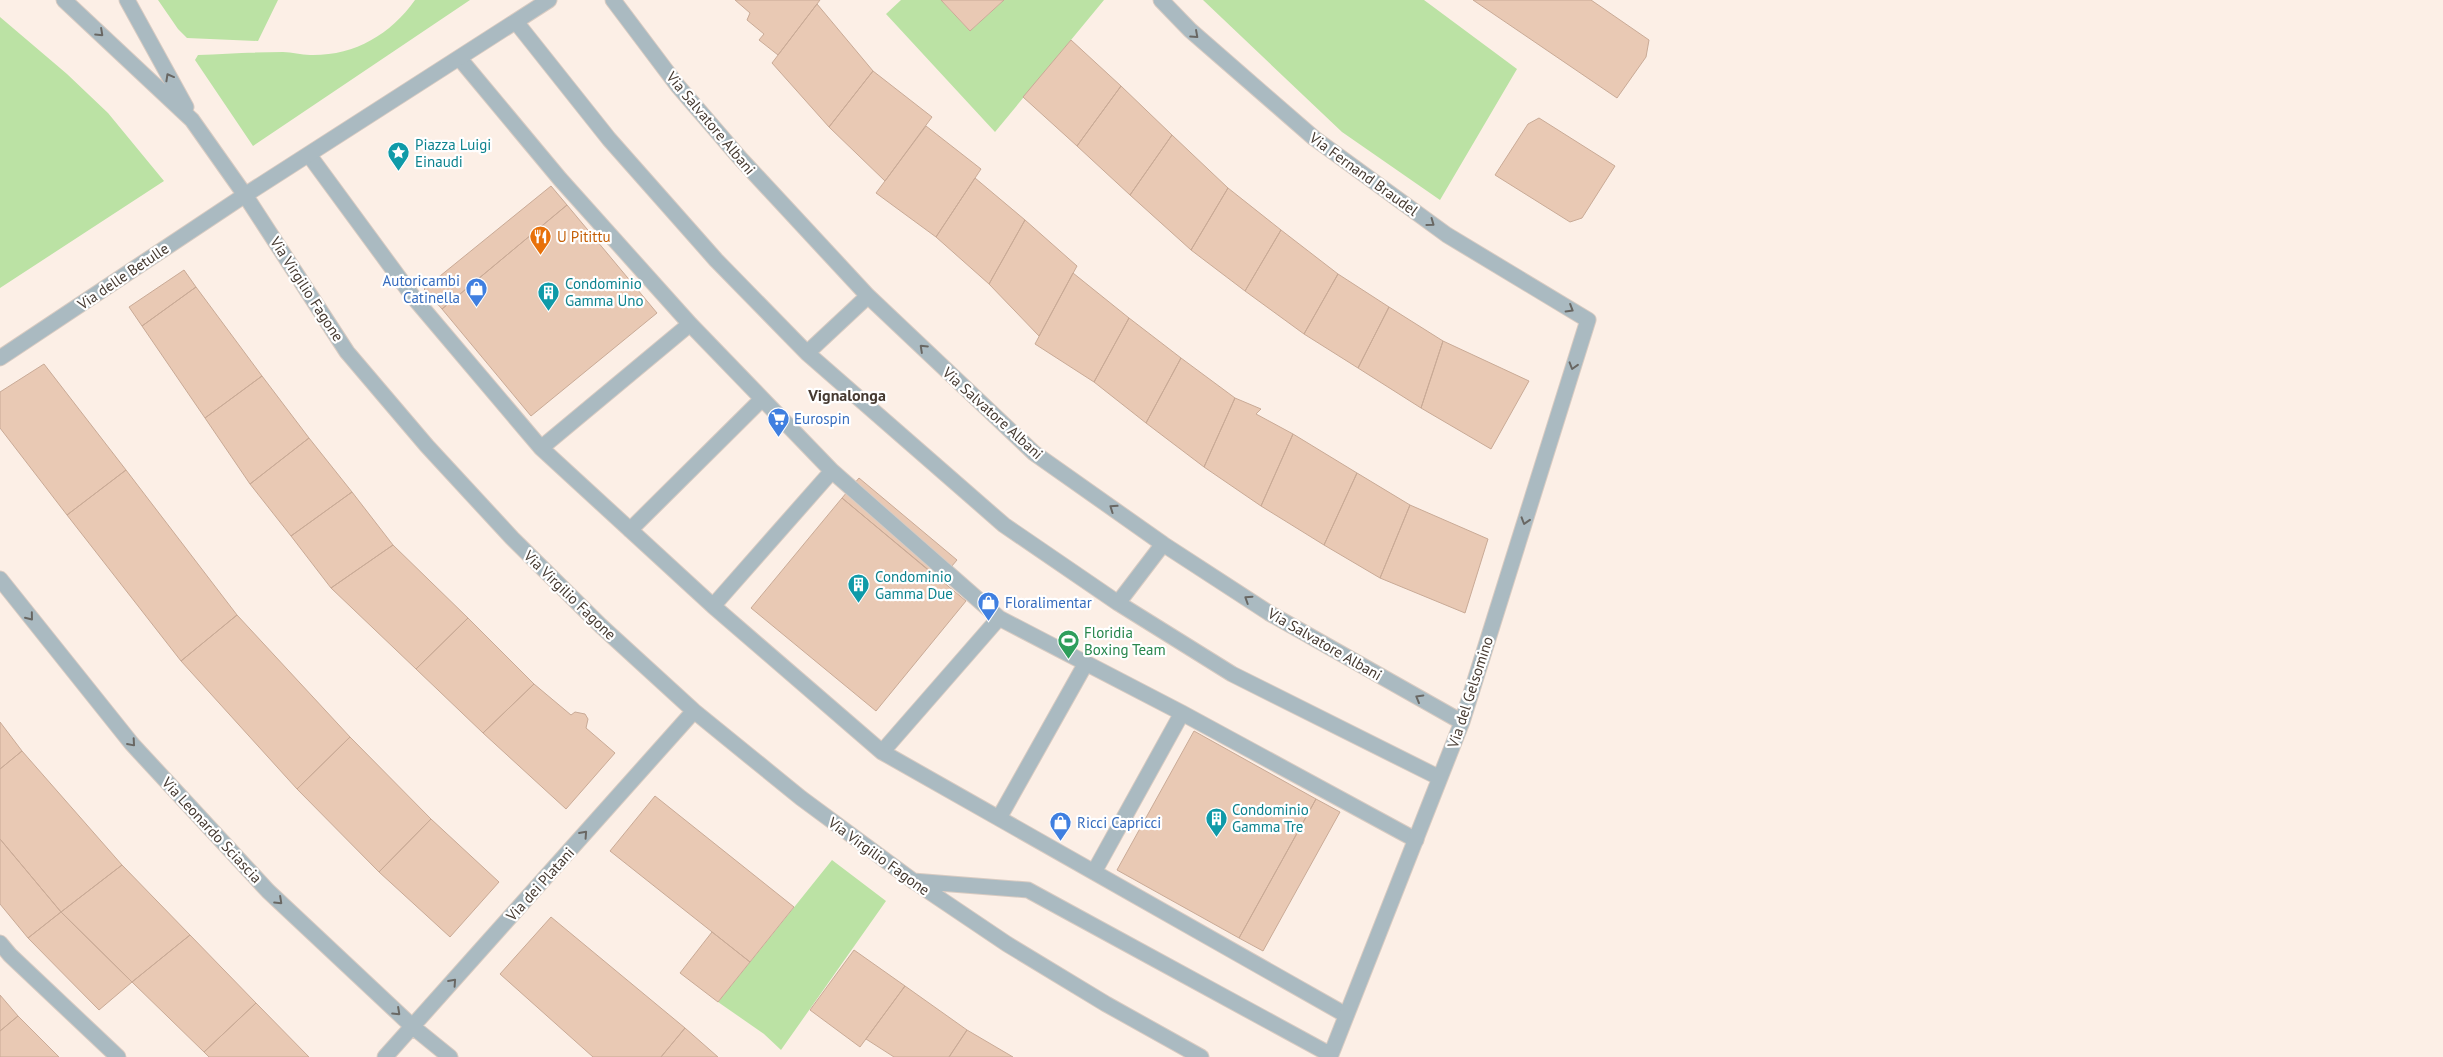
<svg xmlns="http://www.w3.org/2000/svg" width="2443" height="1057" font-family="'PT Sans',sans-serif">
<style>
.green{fill:#bbe2a4}
.building{fill:#e9c9b4;stroke:#c9aa96}
.lines{fill:none;stroke-linecap:round;stroke-linejoin:round}
.lane-casing{stroke:#d8cbc2;stroke-width:17}
.street-casing{stroke:#d8cbc2;stroke-width:17}
.lane{stroke:#aabac1;stroke-width:15}
.street{stroke:#aabac1;stroke-width:15}
.oneway{stroke:#696763}
.labels{text-anchor:middle;dominant-baseline:central;stroke-width:4.5;stroke-linejoin:round;paint-order:stroke}
.street-label{font-size:15px;fill:#463a31;stroke:#fff}
.culture-label{font-size:15px;fill:#0d838f;stroke:#fff;text-anchor:start}
.food-label{font-size:15px;fill:#c56008;stroke:#fff;text-anchor:start}
.shop-label{font-size:15px;fill:#366cbe;stroke:#fff;text-anchor:start}
.leisure-label{font-size:15px;fill:#27864d;stroke:#fff;text-anchor:start}
.neighbourhood-label{font-size:16px;font-weight:bold;fill:#463a31;stroke:#fff}
</style>
<rect width="100%" height="100%" fill="#fcefe6"/>
<path class="green" d="M158,0H278L258,41L187,38L178,29Z
M415,0H470L253,146L195,60L198,55C227,54 255,52 283,52C292,52 301,55 310,55C354,56 390,35 415,0Z
M901,0H941L970,31L1004,0H1104L995,132L886,14Z
M1203,0H1424L1517,69L1440,200L1342,132Z
M0,17L67,74L108,113L164,181L0,288Z
M832,860L886,901L781,1050L764,1034L718,1002Z"/>
<path class="building" d="M735,0H820L778,55L759,40L764,34L747,20L750,13Z
M941,0H1004L970,31Z
M1473,0H1591L1649,40L1646,57L1617,98Z
M817,4L873,71L829,127L772,63Z
M1071,40L1121,86L1077,146L1023,97Z
M873,71L932,117L885,181L829,127Z
M1121,86L1172,135L1130,195L1077,146Z
M1539,118L1615,166L1582,218L1570,222L1495,175L1528,124Z
M926,126L981,169L936,237L876,193Z
M1172,135L1228,188L1191,250L1130,195Z
M975,178L1025,220L989,284L936,237Z
M551,186L567,205L442,309L424,289Z
M1228,188L1281,230L1245,291L1191,250Z
M567,205L657,313L531,416L442,309Z
M1025,220L1077,266L1039,336L989,284Z
M1281,230L1338,274L1304,334L1245,291Z
M184,270L196,287L142,326L129,307Z
M1073,273L1129,318L1094,382L1035,344Z
M1338,274L1389,307L1358,368L1304,334Z
M196,287L262,376L205,418L142,326Z
M1389,307L1443,341L1421,408L1358,368Z
M1129,318L1181,358L1146,423L1094,382Z
M1443,341L1529,381L1491,449L1421,408Z
M1181,358L1235,398L1204,467L1146,423Z
M44,364L126,470L67,515L0,428V392Z
M262,376L309,438L250,484L205,418Z
M1235,398L1261,409L1256,414L1293,434L1261,506L1204,467Z
M1293,434L1357,473L1324,545L1261,506Z
M309,438L352,492L291,536L250,484Z
M126,470L237,615L181,661L67,515Z
M1357,473L1410,505L1380,578L1324,545Z
M859,478L957,560L940,580L842,498Z
M352,492L393,545L331,588L291,536Z
M842,498L966,601L876,711L751,608Z
M1410,505L1488,539L1465,613L1380,578Z
M393,545L468,618L416,669L331,588Z
M237,615L350,737L297,789L181,661Z
M468,618L534,684L483,733L416,669Z
M534,684L571,715L575,712L585,714L588,719L586,728L615,753L566,809L483,733Z
M0,722L22,751L0,769Z
M1194,731L1316,799L1239,938L1117,870Z
M350,737L431,819L379,872L297,789Z
M22,751L122,865L61,912L0,839V769Z
M655,796L794,907L750,962L610,851Z
M1316,799L1340,812L1263,951L1239,938Z
M431,819L499,882L450,937L379,872Z
M0,839L61,912L28,938L0,904Z
M122,865L190,935L132,982L61,912Z
M61,912L132,982L99,1010L28,938Z
M551,917L685,1028L661,1057H593L500,974Z
M712,932L750,962L718,1002L680,973Z
M190,935L256,1003L204,1052L132,982Z
M854,950L905,986L860,1047L810,1010Z
M905,986L967,1030L949,1057H894L866,1039Z
M0,995L18,1016L0,1031Z
M256,1003L309,1057H209L204,1052Z
M18,1016L59,1057H0V1031Z
M685,1028L718,1057H661Z
M967,1030L1013,1057H949Z"/>
<g class="lines">
<defs>
<path id="lane" d="M460,59L560,179L690,324L832,471L999,618L1182,713L1416,840
M309,155L414,298L541,448L713,606L882,752L1346,1015
M541,448L690,324
M630,530L762,399
M713,606L832,471
M882,752L999,618
M999,818L1086,663
M1094,872L1182,713
M0,943L10,955L118,1057"/>
<path id="street" d="M64,0L192,120L245,195L347,352L427,446L512,538L601,626L694,711L801,798L912,880L1007,944L1106,1004L1201,1057
M127,0L186,107
M613,0L677,85L739,157L868,296L1034,453L1163,544L1269,613L1462,722
M1161,0L1190,30L1314,138L1447,235L1588,320L1462,722L1330,1057
M516,22L609,139L716,260L807,353L1004,525L1118,603L1232,674L1440,778
M807,353L868,296
M0,358L245,195L549,0
M0,579L132,744L268,891L413,1027L450,1057
M1118,603L1163,544
M913,881L1028,890L1331,1055
M385,1057L694,711"/>
</defs>
<use href="#lane" class="lane-casing"/>
<use href="#street" class="street-casing"/>
<use href="#lane" class="lane"/>
<use href="#street" class="street"/>
</g>
<defs><path id="oneway-chevron" d="M-2-3.5L2.5 0L-2 3.5" fill="none" stroke-width="1.6" stroke-linecap="round" stroke-linejoin="round" transform="scale(1.25)"/></defs>
<g class="oneway">
<use href="#oneway-chevron" transform="translate(100 33) rotate(43)"/>
<use href="#oneway-chevron" transform="translate(1195 35) rotate(42)"/>
<use href="#oneway-chevron" transform="translate(169 77) rotate(-119)"/>
<use href="#oneway-chevron" transform="translate(1431 223) rotate(36)"/>
<use href="#oneway-chevron" transform="translate(1570 309) rotate(31)"/>
<use href="#oneway-chevron" transform="translate(923 348) rotate(-137)"/>
<use href="#oneway-chevron" transform="translate(1573 366) rotate(107)"/>
<use href="#oneway-chevron" transform="translate(1113 508) rotate(-145)"/>
<use href="#oneway-chevron" transform="translate(1525 521) rotate(107)"/>
<use href="#oneway-chevron" transform="translate(1248 599) rotate(-147)"/>
<use href="#oneway-chevron" transform="translate(30 617) rotate(51)"/>
<use href="#oneway-chevron" transform="translate(1419 698) rotate(-150)"/>
<use href="#oneway-chevron" transform="translate(132 743) rotate(49)"/>
<use href="#oneway-chevron" transform="translate(584 834) rotate(-48)"/>
<use href="#oneway-chevron" transform="translate(279 901) rotate(43)"/>
<use href="#oneway-chevron" transform="translate(453 982) rotate(-48)"/>
<use href="#oneway-chevron" transform="translate(397 1012) rotate(43)"/>
</g>
<defs>
<symbol id="sight-pin" viewBox="-11 -11 22 30"><path d="M0 17L-7.5 6A9.5 9.5 0 1 1 7.5 6Z" fill="#0f9aa8" stroke="#fff"/><path d="M0-6L1.8-2.2L6-1.7L2.9 1.2L3.7 5.4L0 3.3L-3.7 5.4L-2.9 1.2L-6-1.7L-1.8-2.2Z" fill="#fff"/></symbol>
<symbol id="restaurant-pin" viewBox="-11 -11 22 30"><path d="M0 17L-7.5 6A9.5 9.5 0 1 1 7.5 6Z" fill="#e8710a" stroke="#fff"/><path d="M-5-6h1v4h1v-4h1v4h1v-4h1v5L-1.5 .5V6h-2V.5L-5-1ZM5-6V6H3V1.5H1.5Q1.5-4 5-6Z" fill="#fff"/></symbol>
<symbol id="shop-pin" viewBox="-11 -11 22 30"><path d="M0 17L-7.5 6A9.5 9.5 0 1 1 7.5 6Z" fill="#3f7fe0" stroke="#fff"/><path d="M-5-2.5h2.3a2.7 3.5 0 0 1 5.4 0H5L5.5 6h-11ZM-1.5-2.5h3a1.5 2.3 0 0 0-3 0Z" fill="#fff"/></symbol>
<symbol id="building-pin" viewBox="-11 -11 22 30"><path d="M0 17L-7.5 6A9.5 9.5 0 1 1 7.5 6Z" fill="#0f9aa8" stroke="#fff"/><path d="M-4-6H4V6H1V3H-1V6H-4ZM-2.5-4.3h1.7v1.8h-1.7ZM.8-4.3h1.7v1.8H.8ZM-2.5-1h1.7V.8h-1.7ZM.8-1h1.7V.8H.8Z" fill="#fff"/></symbol>
<symbol id="supermarket-pin" viewBox="-11 -11 22 30"><path d="M0 17L-7.5 6A9.5 9.5 0 1 1 7.5 6Z" fill="#3f7fe0" stroke="#fff"/><path d="M-6-5.5h2.5l.6 2H6L4.5 2H-2.5L-4.4-4H-6ZM-1.5 3.2a1.3 1.3 0 1 0 .1 0ZM3 3.2a1.3 1.3 0 1 0 .1 0Z" fill="#fff"/></symbol>
<symbol id="stadium-pin" viewBox="-11 -11 22 30"><path d="M0 17L-7.5 6A9.5 9.5 0 1 1 7.5 6Z" fill="#2e9e5b" stroke="#fff"/><path d="M0-5a6.5 5 0 1 0 0 10a6.5 5 0 1 0 0-10ZM-3.5-1.8h7v3.6h-7Z" fill="#fff"/></symbol>
</defs>
<g fill-rule="evenodd">
<use href="#sight-pin" x="386" y="140" width="25" height="34"/>
<use href="#restaurant-pin" x="528" y="224" width="25" height="34"/>
<use href="#shop-pin" x="464" y="276" width="25" height="34"/>
<use href="#building-pin" x="536" y="280" width="25" height="34"/>
<use href="#supermarket-pin" x="766" y="406" width="25" height="34"/>
<use href="#building-pin" x="846" y="572" width="25" height="34"/>
<use href="#shop-pin" x="976" y="590" width="25" height="34"/>
<use href="#stadium-pin" x="1056" y="628" width="25" height="34"/>
<use href="#building-pin" x="1204" y="806" width="25" height="34"/>
<use href="#shop-pin" x="1048" y="810" width="25" height="34"/>
</g>
<g class="labels">
<g class="street-label">
<text transform="translate(711 123) rotate(50)">Via Salvatore Albani</text>
<text transform="translate(1364 174) rotate(36)">Via Fernand Braudel</text>
<text transform="translate(123 276) rotate(-34)">Via delle Betulle</text>
<text transform="translate(307 289) rotate(57)">Via Virgilio Fagone</text>
<text transform="translate(993 413) rotate(42)">Via Salvatore Albani</text>
<text transform="translate(570 595) rotate(44)">Via Virgilio Fagone</text>
<text transform="translate(1325 644) rotate(30)">Via Salvatore Albani</text>
<text transform="translate(1470 692) rotate(-72)">Via del Gelsomino</text>
<text transform="translate(212 830) rotate(47)">Via Leonardo Sciascia</text>
<text transform="translate(879 856) rotate(36)">Via Virgilio Fagone</text>
<text transform="translate(540 884) rotate(-48)">Via dei Platani</text>
</g>
<g class="culture-label">
<text x="415" y="144">Piazza Luigi<tspan x="415" dy="17">Einaudi</tspan></text>
<text x="565" y="283">Condominio<tspan x="565" dy="17">Gamma Uno</tspan></text>
<text x="875" y="576">Condominio<tspan x="875" dy="17">Gamma Due</tspan></text>
<text x="1232" y="809">Condominio<tspan x="1232" dy="17">Gamma Tre</tspan></text>
</g>
<g class="food-label">
<text x="557" y="236">U Pitittu</text>
</g>
<g class="shop-label">
<text x="460" y="280" text-anchor="end">Autoricambi<tspan x="460" dy="17">Catinella</tspan></text>
<text x="794" y="418">Eurospin</text>
<text x="1005" y="602">Floralimentar</text>
<text x="1077" y="822">Ricci Capricci</text>
</g>
<g class="leisure-label">
<text x="1084" y="632">Floridia<tspan x="1084" dy="17">Boxing Team</tspan></text>
</g>
<g class="neighbourhood-label">
<text x="847" y="395">Vignalonga</text>
</g>
</g>
</svg>
